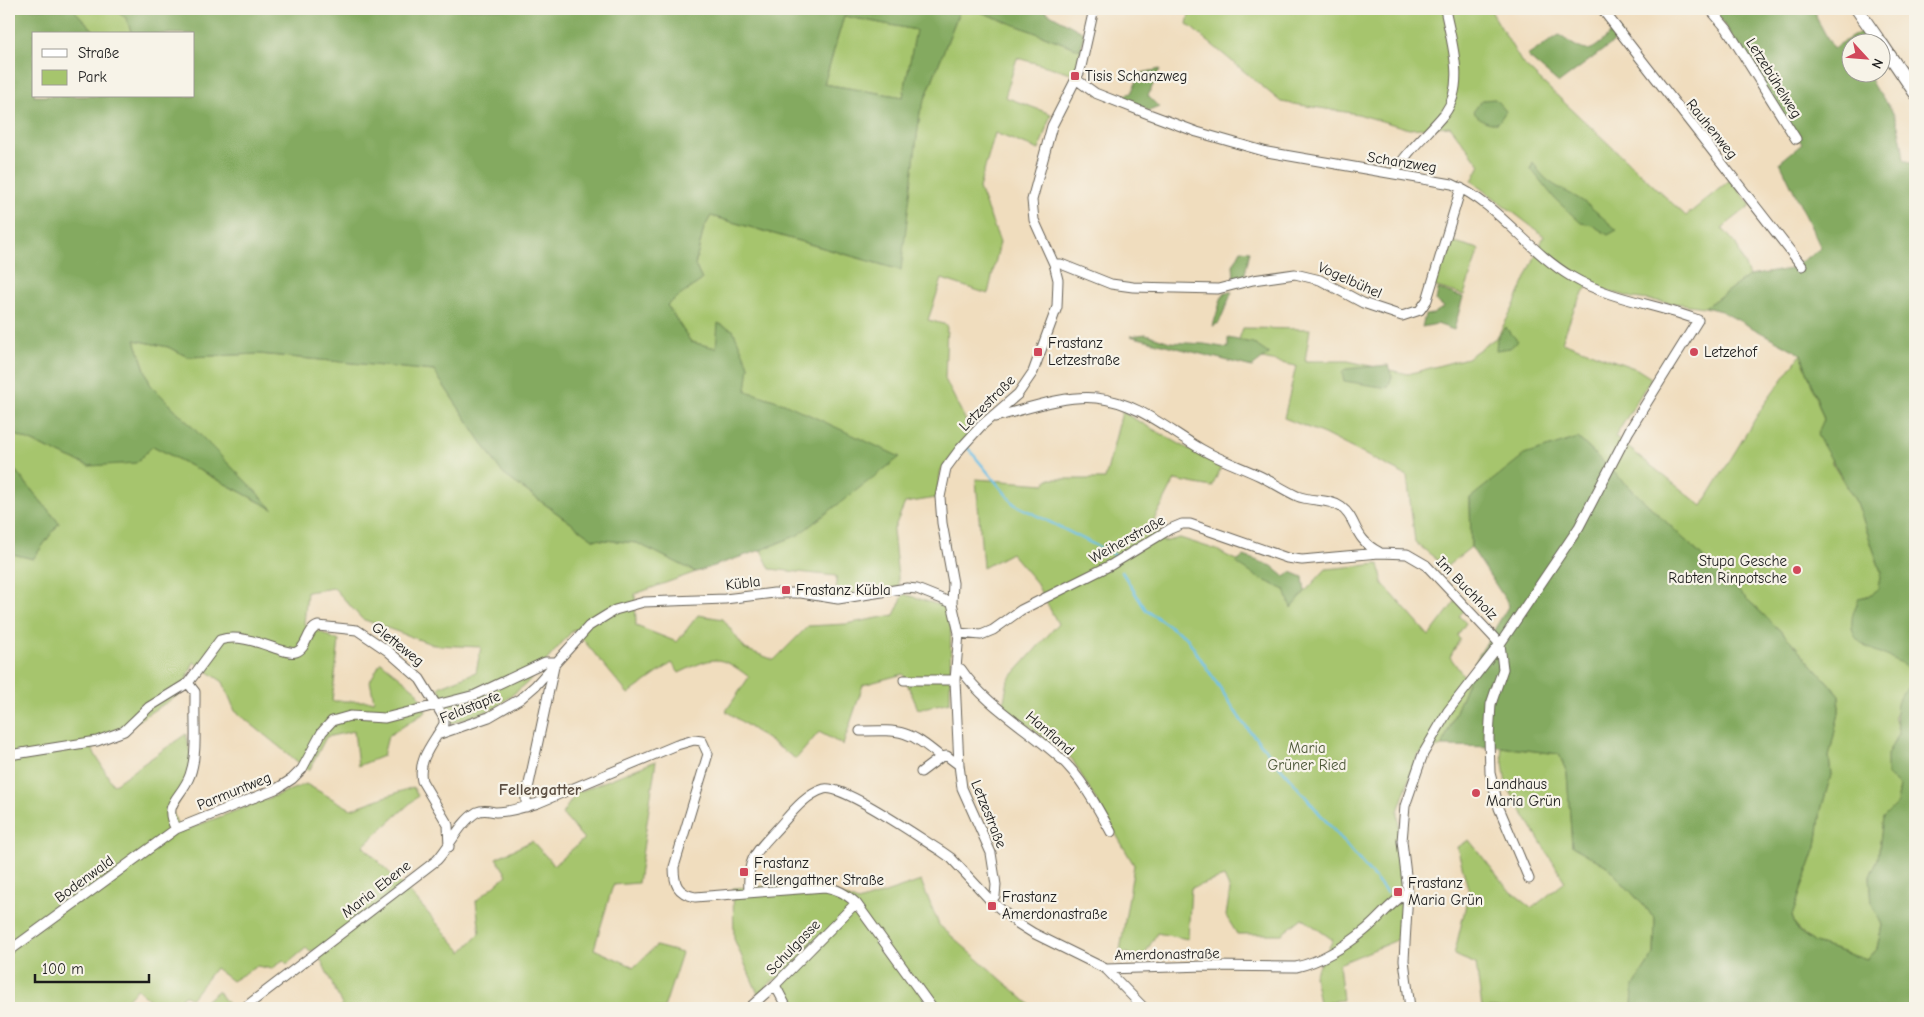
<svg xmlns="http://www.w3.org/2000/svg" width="1924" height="1017" font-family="'Comic Neue',sans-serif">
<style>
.green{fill:#a6c56d;stroke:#617044}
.forest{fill:#84aa60;stroke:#50633e;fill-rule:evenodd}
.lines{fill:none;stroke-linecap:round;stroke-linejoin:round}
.stream{stroke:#6bc1e8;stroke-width:2.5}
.minor-casing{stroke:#666055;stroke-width:11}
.primary-casing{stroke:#666055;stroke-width:14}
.minor{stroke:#fff;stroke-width:9}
.primary{stroke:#fff;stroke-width:12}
.poi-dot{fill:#d1495b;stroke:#f7f3e8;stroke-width:2}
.labels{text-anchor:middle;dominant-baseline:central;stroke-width:4.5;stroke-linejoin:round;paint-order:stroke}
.poi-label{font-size:15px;fill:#1c1c1c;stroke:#f7f3e8;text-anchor:start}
.street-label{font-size:15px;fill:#1c1c1c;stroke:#f7f3e8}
.park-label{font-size:15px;fill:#4c5738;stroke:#f7f3e8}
.neighbourhood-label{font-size:16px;font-weight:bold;fill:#5c4f43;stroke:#f7f3e8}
</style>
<rect width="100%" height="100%" fill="#f7f3e8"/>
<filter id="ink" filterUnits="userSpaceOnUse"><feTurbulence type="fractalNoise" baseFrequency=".02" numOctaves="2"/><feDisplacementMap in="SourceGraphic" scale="10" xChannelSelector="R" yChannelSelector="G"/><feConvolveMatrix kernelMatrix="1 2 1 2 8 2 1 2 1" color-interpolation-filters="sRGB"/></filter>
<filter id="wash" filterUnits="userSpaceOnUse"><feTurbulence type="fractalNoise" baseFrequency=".0096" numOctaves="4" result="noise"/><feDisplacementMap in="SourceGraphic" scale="20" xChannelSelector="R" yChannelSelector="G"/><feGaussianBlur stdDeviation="1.12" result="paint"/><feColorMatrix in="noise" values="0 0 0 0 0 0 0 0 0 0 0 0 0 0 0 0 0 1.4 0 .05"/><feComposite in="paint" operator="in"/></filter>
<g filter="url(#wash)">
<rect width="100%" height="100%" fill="#f0ddbe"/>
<path class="green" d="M73,9H115L126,18L132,34H97Z
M960,9H973L1081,50L1075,74L1017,58L1005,97L1051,114L1039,150L995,133L979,188L1000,242L988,294L942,279L928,320L947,325L945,379L971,431L941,470L936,498L905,503L893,531L899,587L837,595L836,576L770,569L761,550L798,535L784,403L745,391L749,366L716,348L691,342L666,305L702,280L695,265L704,228L711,216L900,270L920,112Z
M1190,9H1490L1522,63L1686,216L1730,180L1751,205L1722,228L1736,244L1749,276L1705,307L1633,298L1588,285L1574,309L1562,342L1637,369L1651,378L1615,437L1702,506L1763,406L1801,354L1824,420L1832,463L1858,505L1881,572L1878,589L1872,595L1859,598L1864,646C1880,653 1906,660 1914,676L1911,686L1894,715L1899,734L1887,754L1900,786L1897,803L1883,817L1878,859L1870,876L1872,904L1882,925L1877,949L1867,960L1815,943L1797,929L1792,916L1816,847L1821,810L1831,775L1829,757L1839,713V695L1790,640L1578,438L1470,498L1471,547L1446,567L1415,542L1407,476L1324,434L1284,418L1296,366L1234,353L1243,328L1310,329L1305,361H1348L1408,374L1467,358L1497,337L1512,310L1544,236L1472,181L1480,165L1450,126L1409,129L1358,114L1281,102L1187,24Z
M844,16L917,30L903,97L824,84Z
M1448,240L1479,249L1464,295L1433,286Z
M135,340L168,347L188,357L259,354L434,371L503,474L593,539L637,543L696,572L635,594L636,626L677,642L698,615L723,619L745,649L774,660L808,626L846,624L894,615L904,594L951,609L950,702L918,709L903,674L863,685L843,745L819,732L796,759L726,711L749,677C718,653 713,657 679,673L672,663L628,694L574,629L526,684L494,709L450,724L439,687L476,672L481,647L434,645L362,619L334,588L307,592L304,624L339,641L332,701H374L370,681L381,662L417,691L426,712L388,736L383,756L358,766L354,731L326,737L309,771L235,711L223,682L194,662L180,694L92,749L113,785L186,734L195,775L172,811L180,832L306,784L351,809L413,787L418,796L363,846L414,897L462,952L480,933L476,901L507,875L496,858L532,841L554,865L584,839L562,814L576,793L656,761L638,883L613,885L594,949L634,967L656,946L682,953L664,1008H339L342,1005L316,949L310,952L306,948L287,964L283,960L272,969L257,966L232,981L215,968L191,999L184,995L174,1008H159L137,989L119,1008H9V553L33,559L59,523L9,463V432L89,466L153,446L271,508L150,384Z
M1122,412L1221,467L1212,487L1175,480L1154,520L1161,531L1163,542L1180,538L1217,550L1231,558L1258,566L1299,598L1326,569L1379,564L1383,584L1429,636L1457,599L1465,610L1459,616L1466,623L1457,636L1460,639L1450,657L1468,682L1442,746L1418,754L1398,811L1403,914L1397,940L1339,964L1343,1000L1319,1003L1314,975L1333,940L1302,918L1282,934H1237L1226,916L1230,890L1224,877L1191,888L1188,939L1157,933L1142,959L1120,951L1134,865L1072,759L1003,706L1008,680L1058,624L1035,581L1011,553L983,568L976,479L1045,484L1048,479H1105Z
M1501,747L1559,754L1567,773L1572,846L1607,866L1655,918L1654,954L1633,987L1632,1008H1482L1476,964L1454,955L1469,892L1457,847L1469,840L1508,889L1532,908L1565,882L1506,785Z
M921,881L939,925L1034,1008H795L782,986L775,979L758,994L734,939L733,888L816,884L858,902Z
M218,991L231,1008H196Z"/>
<path class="forest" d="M9,9H73L97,34H34V96H194V34H132L126,18L115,9H960L920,112L901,270L711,216L704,228L695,265L702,280L667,305L691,342L716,348L718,323L733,330L749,366L746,391L784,403L900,457L798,535L761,550L696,572L637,543L593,539L503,474L434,371L259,354L188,357L168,347L135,340L150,384L273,509L153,446L136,463L89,466L9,432ZM844,16L916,30L903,97L824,84Z
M973,9H1041L1084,33L1081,50Z
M1714,9H1815L1817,19L1833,48L1862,31L1870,42H1852V72L1869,73C1871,89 1883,95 1891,109C1899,123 1902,142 1904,159L1915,165V1008H1632L1633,987L1654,954L1655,918L1607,866L1572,846L1567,773L1559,754L1501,747L1442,746L1468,682L1466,677L1509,605L1471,547L1470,498L1524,455L1578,438L1790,640L1839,695V713L1829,757L1831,775L1821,810L1816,847L1792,916L1797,930L1815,943L1867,960L1877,949L1882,925L1872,904L1870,876L1878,859L1883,817L1897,803L1900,786L1887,775V754L1899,734C1896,721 1893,703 1903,692C1909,686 1911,685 1914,676C1902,651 1847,655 1852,620C1852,613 1857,605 1859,598L1872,595L1878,588L1881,572L1869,537L1858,505L1817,435L1824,419L1801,354L1721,311L1705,307L1749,276L1790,269L1821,248L1780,162L1802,144Z
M1617,28L1622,36L1559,83L1527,56L1559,35C1592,58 1588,53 1617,28Z
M1160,69L1148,96L1159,107L1149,111L1125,98L1124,95L1131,93L1141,73Z
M1495,99L1506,111L1498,123C1487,124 1481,120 1473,112L1482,100Z
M1533,162C1546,185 1560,187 1581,200C1593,208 1605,220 1617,230L1608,235L1592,225L1581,223L1555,199L1531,169Z
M1241,250L1250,251L1244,278L1234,279L1233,265Z
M1438,289L1463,297L1454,330L1437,324L1422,327L1425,315L1433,314L1444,307L1436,301Z
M1225,292H1232L1219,323L1213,326L1221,299Z
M1505,327L1518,341L1510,348L1496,350L1497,339Z
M1146,334L1170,342L1204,344L1228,348V338L1253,343L1269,354L1252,367L1130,336Z
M1388,365L1392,377L1388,388L1344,381L1342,373L1346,369Z
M9,463L59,523L33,559L9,553Z
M1244,556L1272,566L1285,577L1291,572L1303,577L1305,592L1291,608L1285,590L1257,577L1236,563Z"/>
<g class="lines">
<path class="stream" d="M967,447L1014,504L1115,555
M1122,572L1146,610L1187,638L1243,723L1387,893"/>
</g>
</g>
<g filter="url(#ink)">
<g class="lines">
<defs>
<path id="minor" d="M1602,9L1802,266
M1710,9L1727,29L1796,139
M1394,174C1407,150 1428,134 1445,113C1466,84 1451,41 1445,9
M1054,264H1061L1111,284L1133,287L1218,289L1253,280L1295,274L1320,280L1363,303L1402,316L1420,310L1427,300L1461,188
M995,417C1027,409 1063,395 1096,398C1137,402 1167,429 1201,449C1220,460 1241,467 1260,476C1272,482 1284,490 1297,496C1311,502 1328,498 1341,507C1358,519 1352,538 1379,552
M959,633L981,635L993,630L1021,610L1111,565L1170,529L1182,524H1190L1287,558L1302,560L1379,553L1407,554L1426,565L1500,644L1579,527L1629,431L1698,320C1657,304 1611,300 1572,277C1527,251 1500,205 1452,184L1267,152L1197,132L1146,113L1095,93L1077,80
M1500,644L1503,669L1491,704L1489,738L1490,773L1499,808L1529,879
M956,667L961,669C985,705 1027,728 1059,757C1082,778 1096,805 1111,832
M904,680H955
M860,731C903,730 908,730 941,757L947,756L959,765
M437,735L489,717L520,699L535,686L589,626L615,610L644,602L725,599L774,593H801L838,599L907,588L917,589L952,603
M9,755L97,741L124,731L149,707L188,683L220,640C247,631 283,656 296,652C308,648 306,630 318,626L357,630L388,651L420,679L444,718V724C434,742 417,759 422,781L448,825L449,847
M921,772L941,757
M526,807V798L555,662
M176,829C161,803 182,798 190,775C198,753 194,724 195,702V692L188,683
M749,892C747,858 755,853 777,829C790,815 804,795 824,789C843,784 921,839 941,851L951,858L991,901L1017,923L1033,933L1106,969L1206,966L1296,967C1320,962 1346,946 1364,931C1380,918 1390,903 1408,892
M991,901L995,896L996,885L991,853L962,788L959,765L955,680L959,633L952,603L953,583L942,523L940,497L946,468L960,449L981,426L1018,394L1033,372L1057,307L1058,280L1054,264L1034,220L1032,200L1052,126L1080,71L1094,9
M9,951L176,829L278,788L292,779L302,769L322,732L332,721L350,716L385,718L475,695L545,662H555
M1106,969L1144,1008
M775,985L787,1008
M244,1008L437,860C450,846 460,822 477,812C484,809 489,811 496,812C510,812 525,807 538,803L677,745L694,740L702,741L708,754L674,867C674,884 677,893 695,897L825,887C838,889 846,894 856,903L932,1008
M749,1008L775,985L856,903
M1410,1008L1404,960L1408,892L1402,841L1405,806L1423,754L1448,711L1500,644"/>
<path id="primary" d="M1857,9L1880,42
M1882,44L1915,93"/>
</defs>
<use href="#minor" class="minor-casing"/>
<use href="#primary" class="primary-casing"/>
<use href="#minor" class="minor"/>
<use href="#primary" class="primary"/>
</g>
</g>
<g class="poi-dot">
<rect x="1070" y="71" width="10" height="10" rx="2.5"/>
<rect x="1033" y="347" width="10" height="10" rx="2.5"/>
<circle cx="1694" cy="352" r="5"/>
<circle cx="1797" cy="570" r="5"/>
<rect x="781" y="585" width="10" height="10" rx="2.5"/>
<circle cx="1476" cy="793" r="5"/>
<rect x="739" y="867" width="10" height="10" rx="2.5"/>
<rect x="1393" y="887" width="10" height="10" rx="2.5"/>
<rect x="987" y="901" width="10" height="10" rx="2.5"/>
</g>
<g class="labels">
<g class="poi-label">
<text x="1085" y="76">Tisis Schanzweg</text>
<text x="1048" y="343">Frastanz<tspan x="1048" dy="17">Letzestraße</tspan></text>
<text x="1704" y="352">Letzehof</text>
<text x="1787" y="561" text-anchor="end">Stupa Gesche<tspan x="1787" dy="17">Rabten Rinpotsche</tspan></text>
<text x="796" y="590">Frastanz Kübla</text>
<text x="1486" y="784">Landhaus<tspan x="1486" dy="17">Maria Grün</tspan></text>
<text x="754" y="863">Frastanz<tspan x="754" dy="17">Fellengattner Straße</tspan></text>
<text x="1408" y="883">Frastanz<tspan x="1408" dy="17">Maria Grün</tspan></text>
<text x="1002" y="897">Frastanz<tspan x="1002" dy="17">Amerdonastraße</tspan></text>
</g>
<g class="street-label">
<text transform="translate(1774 78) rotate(58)">Letzebühelweg</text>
<text transform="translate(1712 129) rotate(51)">Rauhenweg</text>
<text transform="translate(1402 162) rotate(9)">Schanzweg</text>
<text transform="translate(1350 280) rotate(24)">Vogelbühel</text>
<text transform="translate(987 403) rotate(-45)">Letzestraße</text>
<text transform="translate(1127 539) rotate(-29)">Weiherstraße</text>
<text transform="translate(743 583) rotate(-7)">Kübla</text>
<text transform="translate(1467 588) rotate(46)">Im Buchholz</text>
<text transform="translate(398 644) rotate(38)">Gletteweg</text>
<text transform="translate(470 707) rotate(-22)">Feldstapfe</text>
<text transform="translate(1050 733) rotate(41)">Hanfland</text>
<text transform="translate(234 791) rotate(-22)">Parmuntweg</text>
<text transform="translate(989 814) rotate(68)">Letzestraße</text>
<text transform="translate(84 879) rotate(-36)">Bodenwald</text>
<text transform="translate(376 889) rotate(-38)">Maria Ebene</text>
<text transform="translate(793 947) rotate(-46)">Schulgasse</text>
<text transform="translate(1167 954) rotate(-1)">Amerdonastraße</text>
</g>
<g class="park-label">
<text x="1307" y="748">Maria<tspan x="1307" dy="17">Grüner Ried</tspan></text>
</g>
<g class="neighbourhood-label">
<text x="540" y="790">Fellengatter</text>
</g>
</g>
<rect width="1924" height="1017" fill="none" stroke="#f7f3e8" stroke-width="30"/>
<rect x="32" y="32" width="162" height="65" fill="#f7f3e8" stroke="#9f9d96"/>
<rect x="42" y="49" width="25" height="8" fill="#ffffff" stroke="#9f9d96"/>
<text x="78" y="58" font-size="15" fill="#1c1c1c">Straße</text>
<rect x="42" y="70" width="25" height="15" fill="#a6c56d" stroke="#9f9d96"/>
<text x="78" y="82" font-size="15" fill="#1c1c1c">Park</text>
<g transform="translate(1866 58) rotate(116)"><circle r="24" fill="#f7f3e8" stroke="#9f9d96"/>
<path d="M0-4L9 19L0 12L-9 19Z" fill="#d1495b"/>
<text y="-8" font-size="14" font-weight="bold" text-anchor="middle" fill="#1c1c1c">N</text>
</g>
<path d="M35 974v8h114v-8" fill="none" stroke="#1c1c1c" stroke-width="2.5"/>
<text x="42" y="974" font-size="15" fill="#1c1c1c" stroke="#f7f3e8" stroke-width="4" paint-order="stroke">100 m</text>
</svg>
